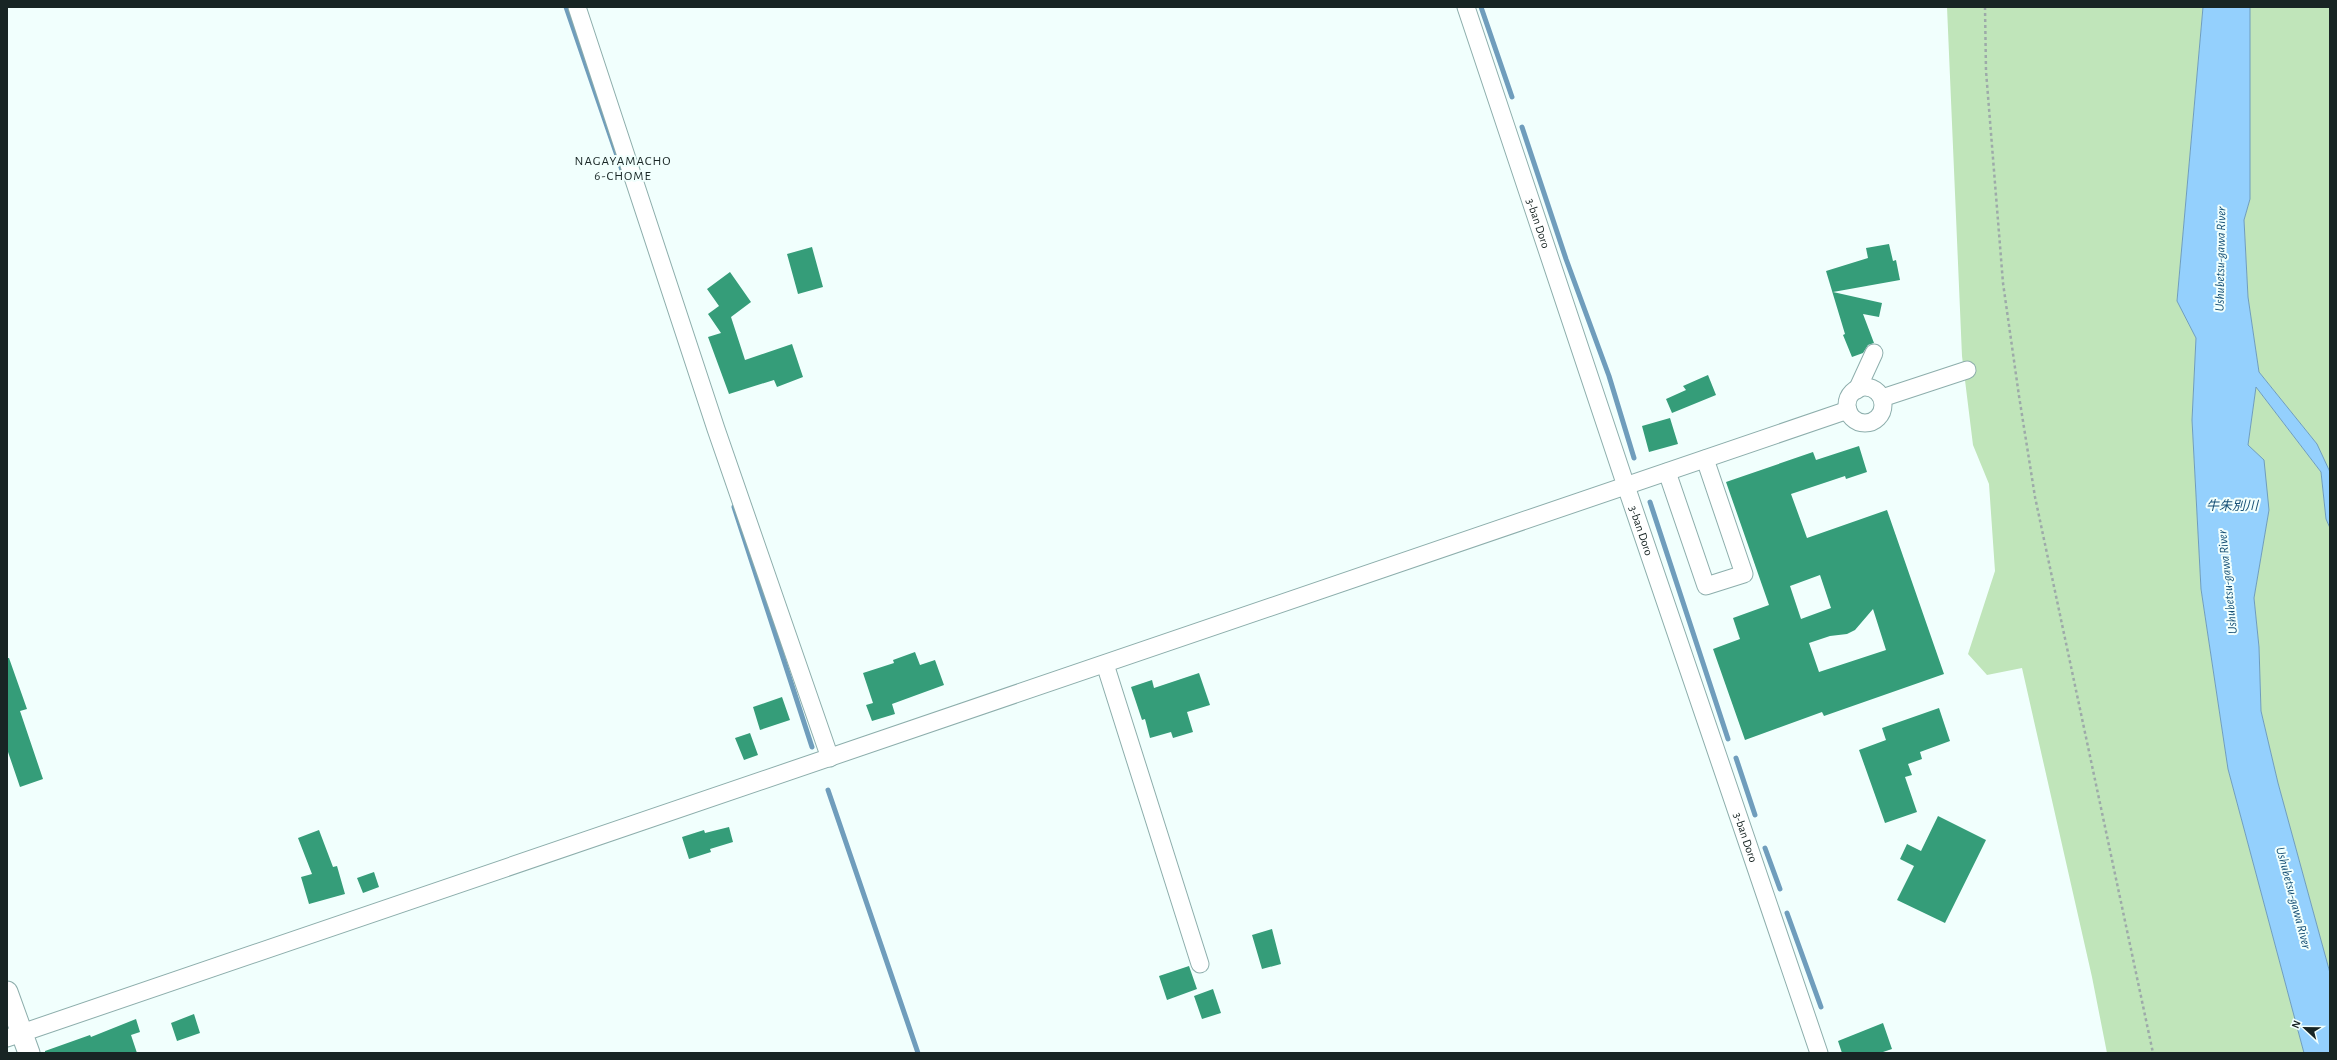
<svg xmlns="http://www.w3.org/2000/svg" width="2337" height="1060" font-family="'Alegreya Sans','Noto Sans JP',sans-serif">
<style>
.green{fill:#c0e5ba}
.water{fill:#94d0fd;stroke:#6f9dbc}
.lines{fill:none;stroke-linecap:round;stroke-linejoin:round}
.stream{stroke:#6f9dbc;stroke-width:5}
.building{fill:#359d79;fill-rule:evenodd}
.minor-casing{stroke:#8daeac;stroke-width:19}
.major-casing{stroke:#8daeac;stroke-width:23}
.path{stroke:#9daaa9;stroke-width:2.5;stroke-dasharray:3 3;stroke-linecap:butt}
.minor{stroke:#fff;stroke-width:17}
.major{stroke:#fff;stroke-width:21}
.labels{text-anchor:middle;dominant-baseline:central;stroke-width:4;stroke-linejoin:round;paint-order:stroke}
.street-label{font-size:12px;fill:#182524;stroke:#f1fffd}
.neighbourhood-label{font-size:13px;letter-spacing:1px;fill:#182524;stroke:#f1fffd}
.water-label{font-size:13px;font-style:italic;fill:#165075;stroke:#f1fffd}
</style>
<rect width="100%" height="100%" fill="#f1fffd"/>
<path class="green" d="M1947,7H2203L2177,301L2196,338L2192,420L2201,589L2228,769L2304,1053H2107L2092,977L2022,668L1987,675L1968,654L1995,571L1989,484L1973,445L1962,356Z
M2248,7H2330V472L2317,444L2259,372L2248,297L2244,220L2250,199Z
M2256,387L2321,472L2326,519L2330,528V973L2278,783L2261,711L2259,647L2254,598L2269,510L2248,445Z"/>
<path class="water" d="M2203,7H2250V199L2244,220L2248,297L2259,372L2317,444L2330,472V528L2326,519L2321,472L2256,387L2248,445L2264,460L2269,510L2254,598L2259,647L2261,711L2278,783L2330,973V1053H2304L2228,769L2201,589L2192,420L2196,338L2177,301Z"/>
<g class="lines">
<path class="stream" d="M566,7L624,176
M1481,7L1512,97
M1522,127L1566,259L1609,376L1634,458
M1650,502L1728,739
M734,507L812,747
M1736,758L1755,815
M828,790L918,1053
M1765,848L1780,889
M1787,913L1821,1007"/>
</g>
<path class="building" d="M1889,244L1893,261L1896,260L1900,280L1833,292L1882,303L1879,317L1863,314L1874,343L1868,345L1863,353L1852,357L1843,335L1845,334L1826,271L1868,258L1866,248Z
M812,247L823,287L798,294L787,254Z
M730,272L751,302L731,317L745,360L792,344L803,377L777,387L774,380L729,394L708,337L721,333L708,314L719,306L707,289Z
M1708,375L1716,395L1672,413L1666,399L1686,390L1683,386Z
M1670,418L1678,444L1649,452L1642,426Z
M1859,446L1867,472L1846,479L1845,476L1791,494L1807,538L1887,510L1944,674L1824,716L1822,712L1745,740L1713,649L1740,639L1733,618L1769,605L1726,482L1813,452L1816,460ZM1820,575L1831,608L1801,619L1790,586ZM1873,609L1886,650L1819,672L1809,643L1830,636L1847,634L1855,630Z
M915,652L920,665L935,660L944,685L892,704L895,714L872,721L866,705L873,703L863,673L894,663L893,660Z
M7,658H9L27,709L20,711L43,779L20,787L7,749Z
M1199,673L1210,705L1187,712L1193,732L1173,738L1171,732L1150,738L1145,719L1142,720L1131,687L1152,680L1154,688Z
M782,697L790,720L760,730L753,707Z
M1939,708L1950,741L1920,752L1922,759L1908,764L1912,775L1905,777L1917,812L1885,823L1859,750L1886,740L1882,728Z
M750,733L758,755L744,760L735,738Z
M1938,816L1986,840L1945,923L1897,900L1914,866L1900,859L1907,844L1921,851Z
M729,827L733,842L710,849L711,852L689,859L682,837L704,830L705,833Z
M319,830L333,867L337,866L345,894L309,904L301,877L312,874L298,838Z
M374,872L379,887L363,893L357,878Z
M1272,929L1281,964L1262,969L1252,935Z
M1189,966L1197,989L1167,1000L1159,976Z
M1213,989L1221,1013L1202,1019L1194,996Z
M194,1014L200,1033L177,1041L171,1023Z
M136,1019L140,1032L131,1035L137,1053H45V1051L90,1035L91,1037Z
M1883,1023L1892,1049L1880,1053H1842L1838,1041Z"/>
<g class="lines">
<defs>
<g id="minor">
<path d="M577,7L716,429L830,758"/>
<path id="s1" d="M1466,7L1626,486L1819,1053"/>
<circle cx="1865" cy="405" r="18"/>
<path d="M1857,390L1874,353"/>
<path d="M1882,398L1967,370"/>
<path d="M1667,472L1706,586L1744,574L1705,459"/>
<path d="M1105,664L1200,964"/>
<path d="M7,1038L1848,410"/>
</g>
<path id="major" d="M7,992L29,1053"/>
</defs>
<use href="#minor" class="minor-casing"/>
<use href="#major" class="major-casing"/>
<path class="path" d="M1985,7L1986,71L2003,283L2019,396L2035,497L2153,1053"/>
<use href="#minor" class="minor"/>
<use href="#major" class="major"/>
</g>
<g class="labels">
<g class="street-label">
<text stroke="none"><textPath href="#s1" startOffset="228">3-ban Doro</textPath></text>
<text stroke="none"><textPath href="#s1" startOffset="552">3-ban Doro</textPath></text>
<text stroke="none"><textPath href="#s1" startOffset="876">3-ban Doro</textPath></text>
</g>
<g class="neighbourhood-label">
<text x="623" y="161">NAGAYAMACHO<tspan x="623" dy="15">6-CHOME</tspan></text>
</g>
<g class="water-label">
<text transform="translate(2221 259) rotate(-89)">Ushubetsu-gawa River</text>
<text x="2232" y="506">牛朱別川</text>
<text transform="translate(2228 582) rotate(-96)">Ushubetsu-gawa River</text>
<text transform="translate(2293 898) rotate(75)">Ushubetsu-gawa River</text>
</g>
</g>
<rect width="2337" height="1060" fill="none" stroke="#182524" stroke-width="16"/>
<g transform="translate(2305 1028) rotate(292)" stroke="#f1fffd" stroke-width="3" paint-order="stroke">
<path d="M0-3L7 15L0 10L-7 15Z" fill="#182524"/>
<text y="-6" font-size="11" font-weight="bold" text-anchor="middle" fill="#182524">N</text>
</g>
</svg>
